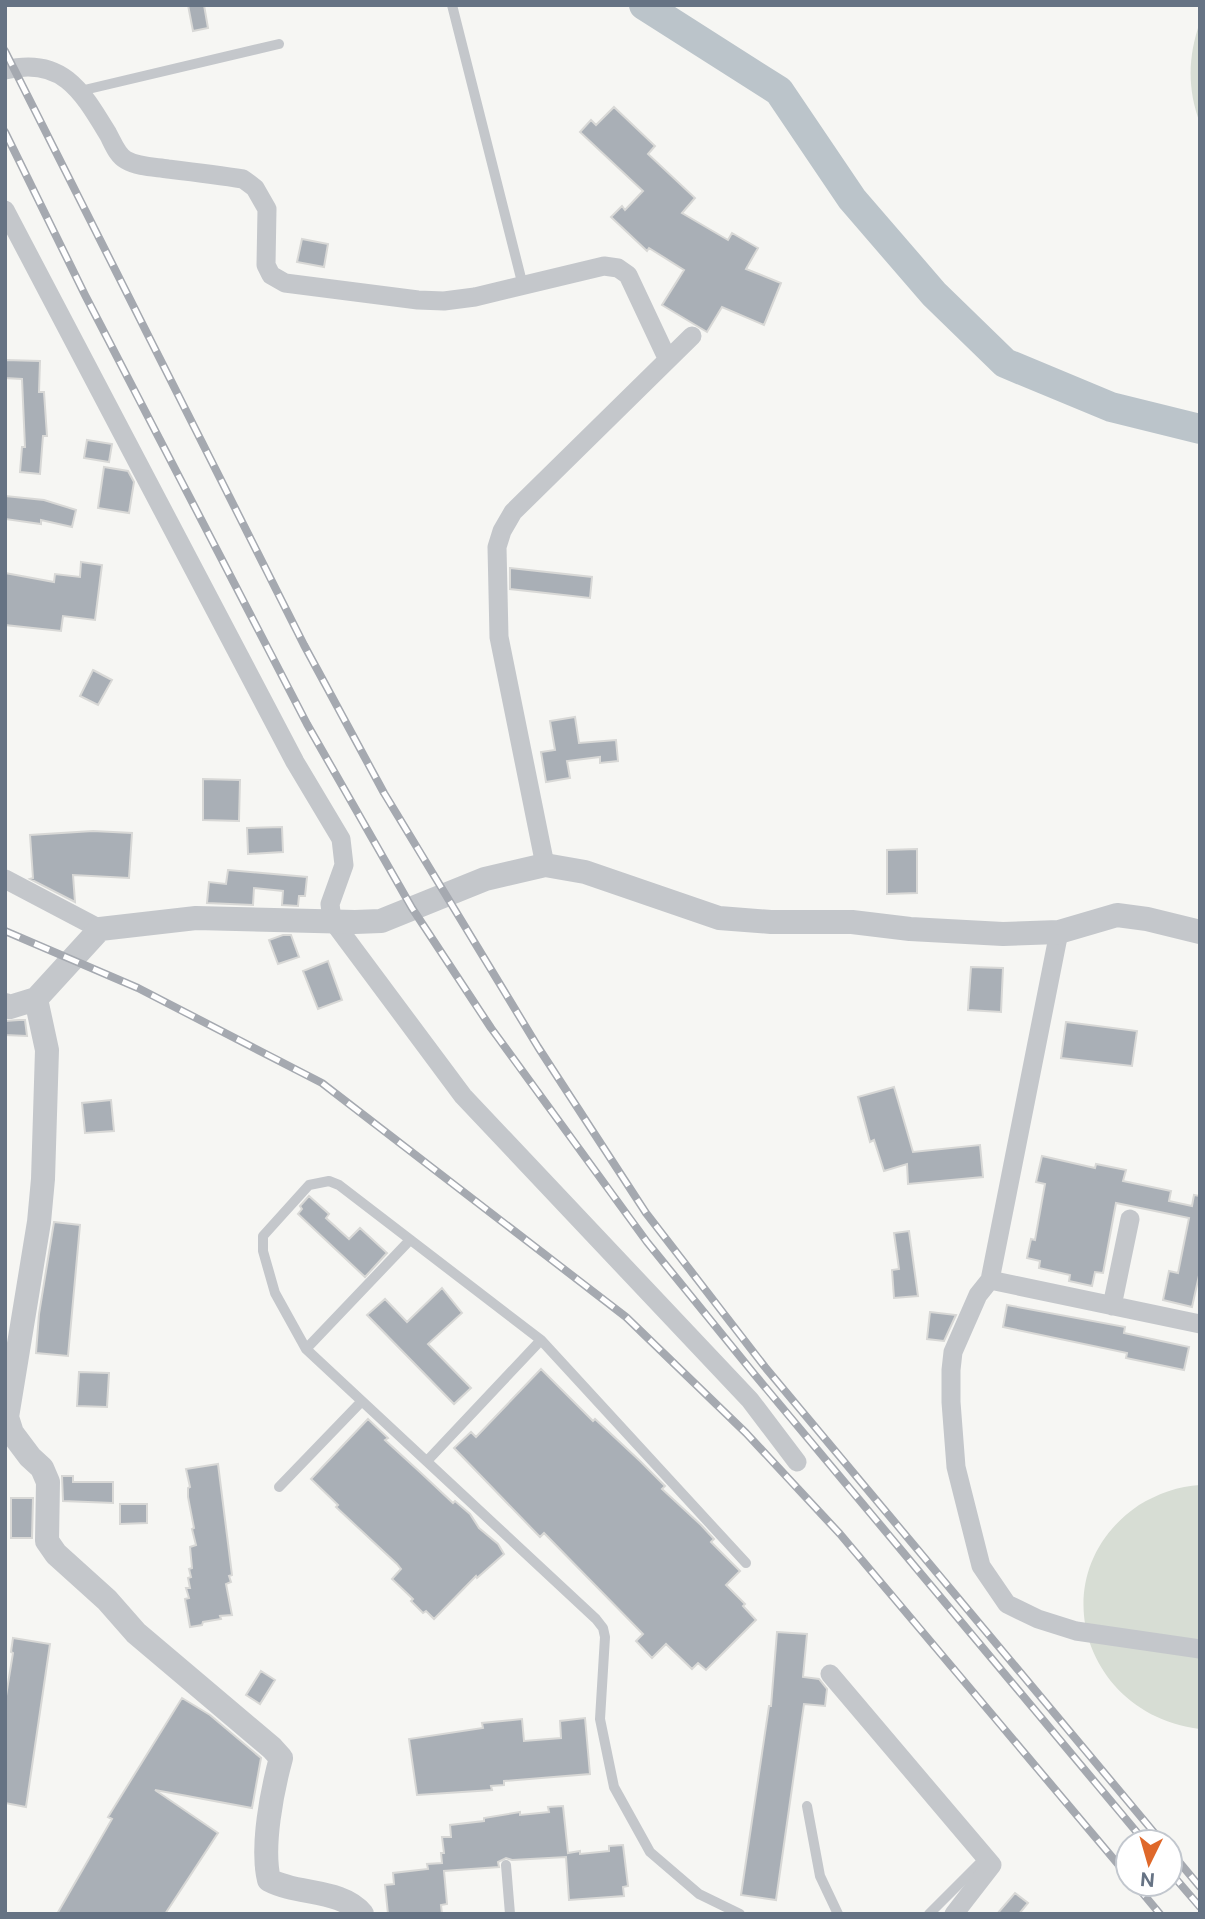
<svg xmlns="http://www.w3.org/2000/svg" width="1205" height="1919" font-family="'Public Sans',sans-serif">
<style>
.green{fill:#d7ddd4}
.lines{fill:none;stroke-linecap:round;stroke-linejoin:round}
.river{stroke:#bbc4ca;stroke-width:30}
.building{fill:#a9afb6;stroke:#d8d8d6;stroke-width:2}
.service{stroke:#c4c7cb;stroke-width:10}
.minor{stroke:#c4c7cb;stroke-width:19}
.tertiary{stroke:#c4c7cb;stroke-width:24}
.rail-casing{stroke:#a5a9b0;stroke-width:8}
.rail{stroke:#fff;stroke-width:5;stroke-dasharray:16;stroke-linecap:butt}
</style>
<rect width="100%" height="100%" fill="#f6f6f3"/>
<path class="green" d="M1200,22V123C1187,89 1188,56 1200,22Z
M1200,1485V1729C1083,1715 1039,1573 1139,1505C1157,1494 1179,1486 1200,1485Z"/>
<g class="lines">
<path class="river" d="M644,5L779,91L852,199L934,294L1005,363L1111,407L1200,429"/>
</g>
<path class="building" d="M188,5H204L208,28L193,31Z
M614,107L655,146L648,154L695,198L682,213L728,240L732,233L758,248L746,269L781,283L764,325L722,307L707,332L662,305L684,270L649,248L647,251L611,217L622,206L625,210L643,191L580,132L591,120L596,125Z
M302,239L328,244L324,267L297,262Z
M5,360L40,361L39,392H44L47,436H43L40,474L20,472L22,447H25L22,379L5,378Z
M87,440L112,444L109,462L84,458Z
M104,467L128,471L134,482L129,513L98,508Z
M5,496L44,500L76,510L72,527L41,520V524L5,519Z
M81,562L102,565L95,620L63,616L61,631L5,625V573L54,582L55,574L80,577Z
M510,568L592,577L590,598L510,589Z
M93,670L112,680L98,705L80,696Z
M575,717L579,743L616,740L618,761L600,763V757L567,761L570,778L546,782L541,752L555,750L550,721Z
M203,779L240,780L239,821L203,820Z
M282,827L283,852L248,854L247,828Z
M93,831L132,833L129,878L73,875L75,902L30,879L33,878L30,835Z
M917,849V893L887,894V850Z
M228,870L307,877L305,896H299L298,906L282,905L283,891L254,888L253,905L207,903L209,882L226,884Z
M283,935H291L299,957L278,964L269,940Z
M328,961L342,1000L318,1009L303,971Z
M971,967L1003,968L1001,1012L968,1010Z
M19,1020H25L27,1036L5,1035V1021Z
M1066,1022L1137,1031L1132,1066L1061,1058Z
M894,1087L913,1152L980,1145L983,1177L908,1184L907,1164L884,1171L874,1140L870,1142L858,1097Z
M111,1100L114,1131L85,1133L82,1103Z
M1042,1156L1095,1168L1096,1164L1126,1170L1123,1181L1171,1191L1169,1201L1192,1206L1194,1195L1200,1196V1271L1192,1307L1163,1300L1169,1271L1178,1273L1189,1218L1116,1203L1103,1273L1095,1272L1092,1286L1069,1281L1070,1275L1039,1268L1040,1261L1027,1258L1031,1239L1035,1240L1045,1184L1036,1182Z
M309,1196L329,1214L326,1218L349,1239L360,1228L387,1253L365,1277L298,1214L302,1209L300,1206Z
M54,1222L80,1225L68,1356L36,1353L39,1314Z
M909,1231L918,1296L894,1298L892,1270L899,1269L894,1233Z
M442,1288L462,1313L428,1344L471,1388L454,1404L367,1315L385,1299L407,1322Z
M1007,1305L1125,1327L1124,1333L1189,1347L1184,1370L1126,1358L1127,1353L1003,1327Z
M930,1312L956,1315L944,1341L927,1339Z
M541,1369L593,1421L595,1419L640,1461L665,1486L662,1489L701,1525L714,1539L711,1542L740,1571L726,1585L745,1604L743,1606L756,1620L706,1670L698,1663L692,1669L666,1644L652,1658L636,1641L643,1634L544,1533L540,1537L454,1448L471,1432L476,1437Z
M79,1372L109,1373L107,1407L77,1406Z
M368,1419L388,1438L385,1440L421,1473L453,1503L455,1501L470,1514L479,1528L498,1544L504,1554L477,1578L476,1576L434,1619L426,1611L423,1613L411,1601L413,1599L392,1579L401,1569L397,1564L336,1507L338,1505L311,1479Z
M218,1464L232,1575L229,1576L231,1582L226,1584L232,1615L220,1616L221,1619L203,1622L202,1625L190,1627L185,1599L189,1598L186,1588H190L188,1578L191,1577L189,1569L192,1568L190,1547L196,1545L192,1529L194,1528L188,1497V1488L190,1487L186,1469Z
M62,1476H73V1482H113V1503L63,1501Z
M11,1498H33L32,1538H11Z
M120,1504H147V1523L120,1524Z
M777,1632L807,1634L803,1677L819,1679L827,1689L825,1706L804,1704L776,1900L741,1895L769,1706H771Z
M13,1638L50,1644L26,1807L5,1803V1702L13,1653L11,1652Z
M261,1671L275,1680L260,1704L246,1695Z
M182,1698L210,1715L261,1758L252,1808L155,1790L218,1833L165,1914H57L112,1819L108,1817Z
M585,1718L590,1774L504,1781V1785L491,1786L492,1790L417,1795L409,1739L483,1728L482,1723L522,1719L524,1741L561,1738L560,1721Z
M563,1806L568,1853L580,1851V1854L609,1851V1846L623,1845L628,1886L623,1887L624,1896L569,1900L566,1857L512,1860L506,1858L498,1862L499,1867L444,1871L447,1904L441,1905L442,1914H388L385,1885L394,1884L393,1873L428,1869L427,1864L442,1863L441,1853H444L442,1837H451L450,1825L484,1821V1818L520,1812V1815L549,1812L548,1807Z
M1015,1893L1028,1903L1019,1914H997Z"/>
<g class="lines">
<path class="service" d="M452,5L523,286
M80,91L279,44
M306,1349L410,1240
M427,1461L541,1340
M279,1487L361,1402
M807,1806L820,1876L838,1914
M506,1865L510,1914
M740,1914L699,1894L650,1852L614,1787L600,1719L605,1637L603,1628L596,1619L306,1349L275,1293L263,1251V1236L309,1185L329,1181L339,1185L541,1340L746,1563
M929,1914L986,1857"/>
<path class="minor" d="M5,70C62,56 82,91 108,134C113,143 117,155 126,160C138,167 155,167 168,169C193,172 218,175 243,179L255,188L267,209L266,265L271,275L285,283L418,300L444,301L475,297L604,266L618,268L628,275L667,358
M5,210L295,762L341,839L344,865L330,904L332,920L463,1096L750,1400L797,1462
M545,865L499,637L497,547L502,531L513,512L692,336
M5,879L100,929
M1059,932L990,1280L978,1295L953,1352L951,1370V1402L956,1467L981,1566L1007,1604L1038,1619L1076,1631L1200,1649
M990,1280L1200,1324
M1112,1306L1130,1219
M830,1674L992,1865L954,1914"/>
<path class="tertiary" d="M36,999L47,1050L43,1179L39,1222L7,1417L12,1433L30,1457L42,1468L48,1482L47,1541L56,1554L107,1600L136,1633L272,1748L281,1758C272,1791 261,1847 269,1880C297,1895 342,1889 362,1914
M5,1005L10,1007L36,999L100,929L196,918L355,922L381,921L485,879L545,865L585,872L719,918L771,922H852L910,929L1003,934L1059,932L1117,915L1147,919L1200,932"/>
<defs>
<path id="rail" d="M5,51L304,645L384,793L538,1047L646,1213L765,1367L1162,1842
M5,132L85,295L307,724L412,908L491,1028L647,1242L755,1375L1145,1842
M5,931L138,988L322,1083L626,1317L746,1433L840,1534L1128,1876
M1170,1851L1200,1887
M1170,1872L1200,1907
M1135,1884L1160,1914"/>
</defs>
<use href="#rail" class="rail-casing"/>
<use href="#rail" class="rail"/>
</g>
<rect width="1205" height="1919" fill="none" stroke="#667384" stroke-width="14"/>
<g transform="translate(1149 1863) rotate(185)"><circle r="33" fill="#ffffff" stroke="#c2c7ce" stroke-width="2"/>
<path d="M0-5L12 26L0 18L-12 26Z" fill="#df682a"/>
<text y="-10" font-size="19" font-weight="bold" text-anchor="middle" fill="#667384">N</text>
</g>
</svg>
